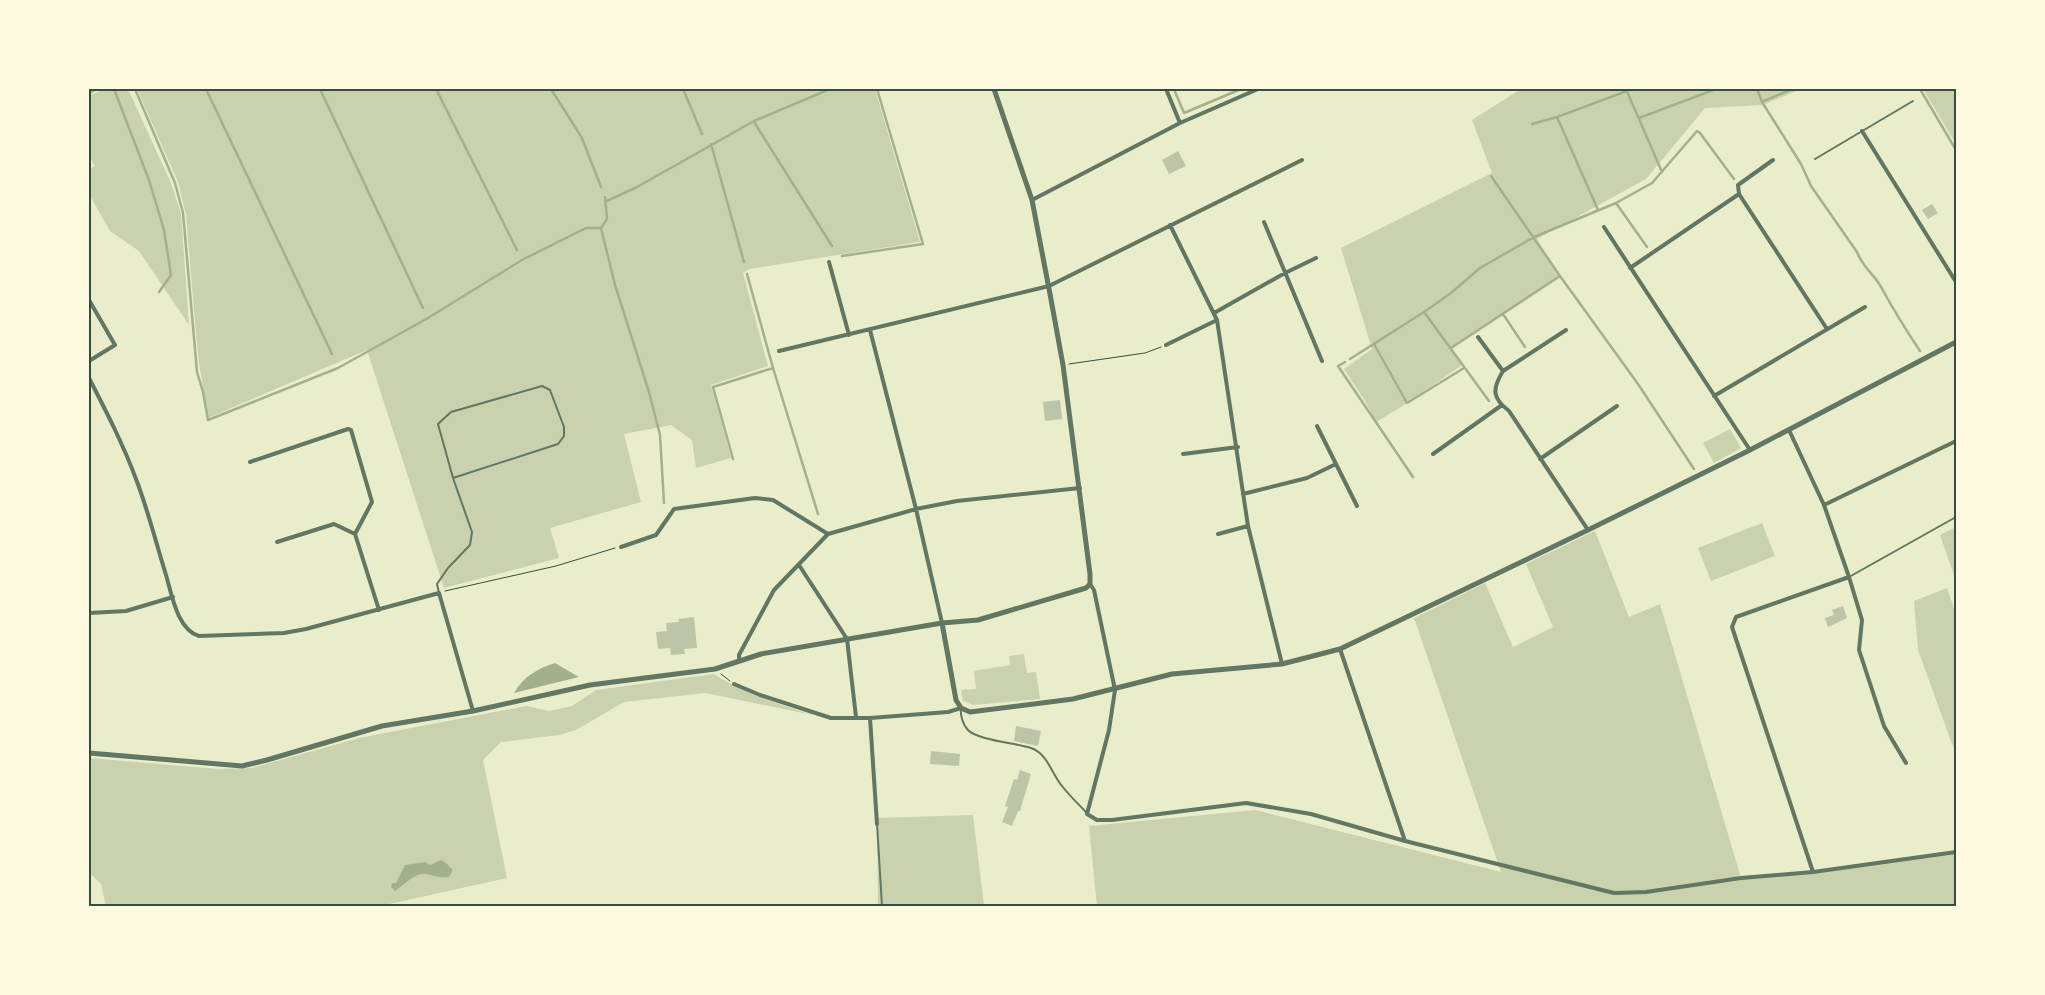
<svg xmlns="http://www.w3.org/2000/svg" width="2045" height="995" font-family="'Archivo Narrow',sans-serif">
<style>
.green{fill:#cad2ad}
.water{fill:#a3b18a}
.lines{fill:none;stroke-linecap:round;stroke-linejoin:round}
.stream{stroke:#a3b18a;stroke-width:2.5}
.building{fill:#bcc5a7}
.path{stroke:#344e41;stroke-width:1}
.service{stroke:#617663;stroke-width:2}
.minor{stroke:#617663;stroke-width:4}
.tertiary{stroke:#617663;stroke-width:5}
.neatline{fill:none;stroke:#344e41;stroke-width:2}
</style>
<rect width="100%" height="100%" fill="#e9edc9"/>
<path class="green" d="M103,89H128L171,183L181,214L189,325L139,251L110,231L89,194V169L95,166L89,156V96Z
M137,89H875L920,242L749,269L743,273L768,366L711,385L731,458L696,468L692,440L671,425L624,434L641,502L550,528L559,558L444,588L367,350L208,418L198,356L186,215L178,182Z
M1521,89H1801L1763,105L1705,108L1646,179L1537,239L1560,276L1451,348L1462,365L1401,407L1376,422L1365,401L1344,369L1372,349L1341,248L1492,173L1472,120Z
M1923,89H1956V144Z
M1730,429L1741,448L1714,463L1703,443Z
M1762,523L1775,556L1711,581L1698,548Z
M1956,527V581L1940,535Z
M1595,531L1629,617L1660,604L1741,878L1876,865L1956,850V906H1097L1089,826L1255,810L1501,872L1414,618L1485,583L1513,647L1553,627L1526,564Z
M1947,588L1956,614V755L1918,650L1914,601Z
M1024,654L1027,673L1036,672L1040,699L973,705L963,701L961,690L976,689L974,671L1010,665L1009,656Z
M714,674C744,694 778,704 813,715L705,693L624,702L576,730L559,735L501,742L483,760L507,878L380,906H106L101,884L89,872V758L217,769L252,768L359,738L526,706L549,711L572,706L596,690Z
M973,815L984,906H878L877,818Z"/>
<path class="water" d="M555,663L579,677L514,693C524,676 537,669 555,663Z
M441,860L445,862L453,870L449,877C440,878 435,876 426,874C416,872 403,886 395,891L391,887L392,883H396L405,865L425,862L430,865Z"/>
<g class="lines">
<path class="stream" d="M114,89L149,180L164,230L171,275L159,292
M135,89L175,183L183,213L197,372L203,392L208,420L338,368L428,318L522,260L586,228H601
M206,89L332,354
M320,89L423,308
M436,89L517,250
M551,89L582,138L601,187
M683,89L702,134
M1174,89L1184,113L1241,89
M1626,89L1662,172
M1757,89L1762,102L1801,164L1811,186L1857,252C1863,268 1874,274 1881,287C1893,309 1906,330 1920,351
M1920,89L1956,150
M89,93L97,89
M1762,102L1792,89
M1557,117L1598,210
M1639,118L1716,89
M754,122L832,246
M1532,124L1557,117L1627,91
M711,144L744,262
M1491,176L1560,276L1638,384L1694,469
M605,197L607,219L601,228L615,285L649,392L660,435L664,503
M607,201L637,187L754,121L830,89
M1616,203L1647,247
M842,256L923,244L877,89
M747,274L773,368L818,514
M1424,312L1489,401
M1503,314L1525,347
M1374,344L1407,403L1464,368
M1451,348L1560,276
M1350,359L1424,312L1451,293L1480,268L1534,237L1616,203L1652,183L1697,131L1700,133L1734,179
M1345,362L1338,366L1413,477
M733,459L713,387L773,368"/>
</g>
<path class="building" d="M1178,151L1186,166L1169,174L1162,160Z
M1932,204L1938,213L1928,219L1922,210Z
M1060,400L1062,419L1045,421L1043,402Z
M1843,606L1847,618L1828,627L1825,618L1834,615L1832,610Z
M694,617L697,648L684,649L685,654L671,655L670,648L658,649L656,632L667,631L666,623L679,622L678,619Z
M1016,726L1041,731L1038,746L1014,741Z
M931,751L960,754L959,766L930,764Z
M1020,770L1031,774L1020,811H1018L1012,826L1002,822L1008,807L1005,806L1014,779L1017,780Z"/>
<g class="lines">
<path class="path" d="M1069,364L1145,353L1161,347
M445,591L556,566L615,548
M721,674L730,681"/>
<path class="service" d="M1815,159L1913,101
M1849,577L1956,517
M439,593L437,584L448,568L470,545L472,532L453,478L438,424L451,412L542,386L550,390L564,427V436L558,444L453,478
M961,708C960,715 963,725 968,730C977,740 1016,743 1031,748C1048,754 1051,773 1062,786C1069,795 1078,804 1086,812
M877,824L882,906"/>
<path class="minor" d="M1166,89L1180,123
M1862,131L1956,282
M1739,194L1827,329
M1032,200L1180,123L1258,89
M1264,222L1322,361
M1170,225L1217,320L1248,526L1282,664
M1604,227L1750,450
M829,262L849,335
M1630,268L1739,194L1738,185L1773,160
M89,300L115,345L89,361
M1214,313L1285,273L1316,258
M870,330L916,509L942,623
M1478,337L1503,371C1492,389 1492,398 1509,411L1588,530
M1166,345L1217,320
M779,351L1049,286L1302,160
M1503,371L1566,330
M89,378C106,411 123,444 136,479C148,510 156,543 166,575C172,595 177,629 199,636L284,633L306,629L439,593L473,711
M1714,396L1865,307
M1317,426L1357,506
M1789,430L1824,505L1849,577L1862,620L1859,650L1884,726L1906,763
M1183,454L1238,447
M1433,454L1502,405
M1540,459L1617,406
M250,462L348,429L351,430L372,502L355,534L379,610
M1243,494L1307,478L1336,464
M1824,505L1956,441
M1218,534L1248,526
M277,542L334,524L355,534
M621,547L656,535L674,509L755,498L773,500L828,534
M799,565L847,639L856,717
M1090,584L1094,590L1115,690L1109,730L1087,814L1097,820H1112L1246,803L1311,814L1405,841L1614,893L1646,892L1741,878L1813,872L1956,852
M89,613L126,611L173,597
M1340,649L1405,841
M739,661V655L774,590L828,534L916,509L957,501L1080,488
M734,684L760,695L831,718H870L948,712L961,708
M870,718L877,824
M1813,872L1732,627L1736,617L1849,577"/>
<path class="tertiary" d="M942,623L956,700L961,708L970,712L1073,699L1172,674L1282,664L1340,649L1588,530L1750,450L1956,342
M89,753L242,766L267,760L382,726L473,711L590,685L715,669L761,654L942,623L978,620L1086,588L1090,584V574L1063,365L1050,294L1032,200L994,89"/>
</g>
<rect width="2045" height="995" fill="none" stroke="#fefae0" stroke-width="180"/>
<rect x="90" y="90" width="1865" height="815" class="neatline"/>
</svg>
